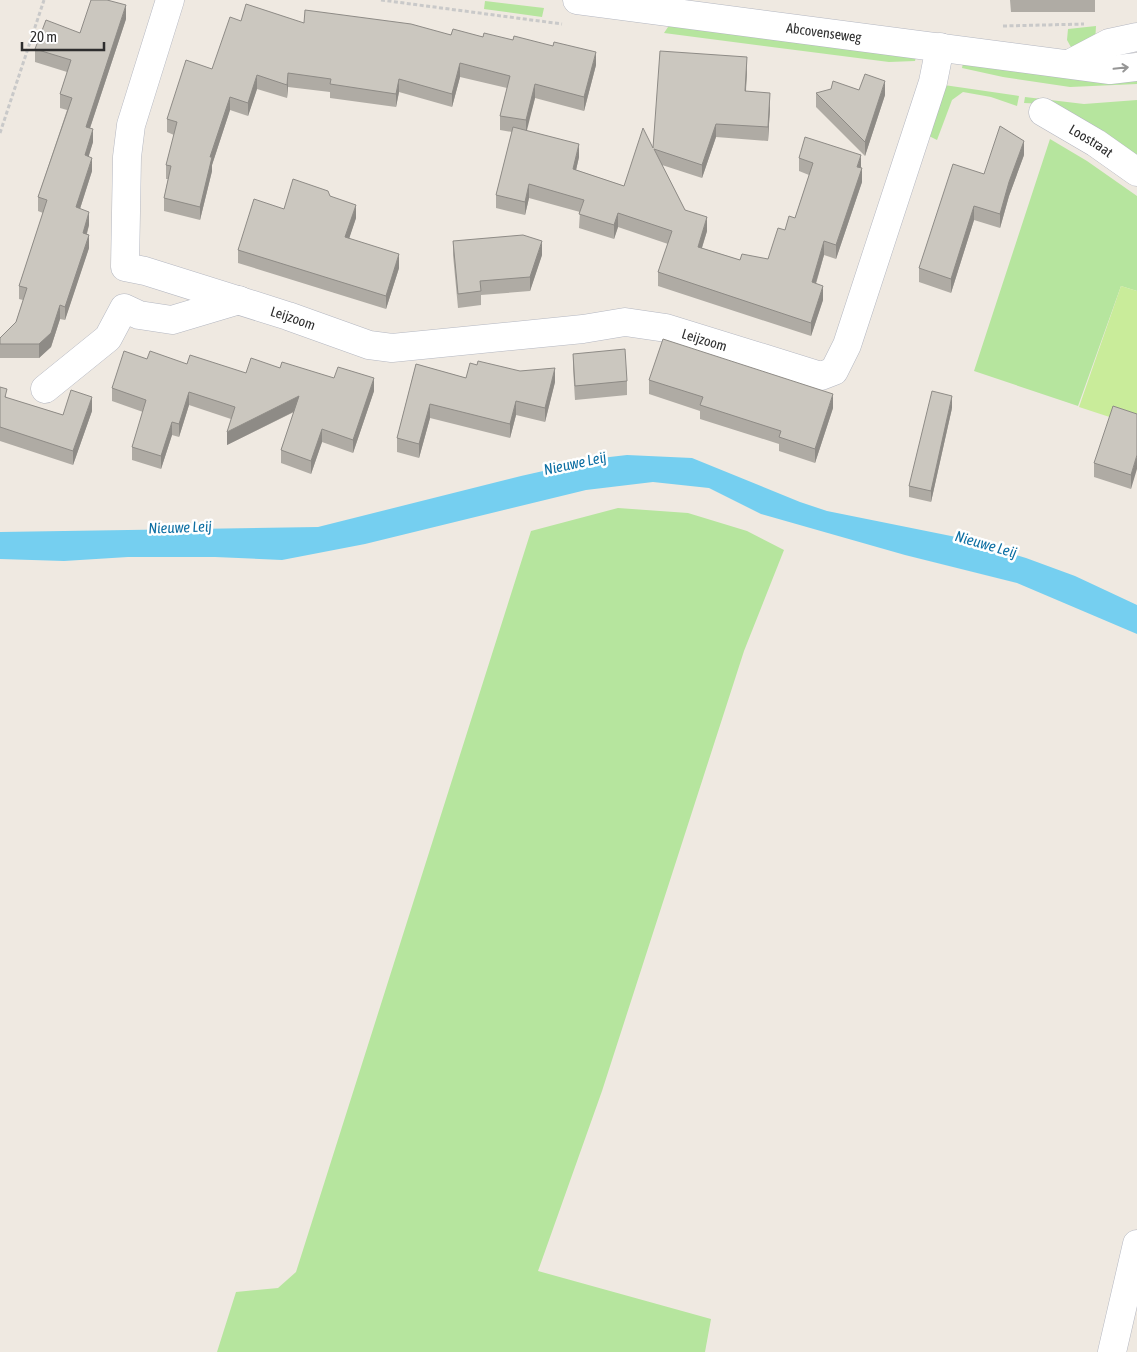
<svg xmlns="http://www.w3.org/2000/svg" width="1137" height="1352" font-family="'Asap Condensed',sans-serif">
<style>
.green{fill:#b6e59e}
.pitch{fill:#c9ec9a}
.water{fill:#75cff0}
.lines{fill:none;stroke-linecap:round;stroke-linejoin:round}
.minor-casing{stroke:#b4b7c1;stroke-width:29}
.path{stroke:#c9c9c9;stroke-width:3;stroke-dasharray:4 2.5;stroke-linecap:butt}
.minor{stroke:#fff;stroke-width:28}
.wall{fill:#afaba4}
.shaded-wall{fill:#8e8b86}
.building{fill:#cbc7bf;stroke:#8e8b86}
.oneway{stroke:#969696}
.labels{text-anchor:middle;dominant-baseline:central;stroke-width:5;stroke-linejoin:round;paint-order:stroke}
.street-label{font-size:14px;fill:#2e2e2e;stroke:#fff}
.water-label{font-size:15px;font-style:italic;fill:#0d6fa3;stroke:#fff}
</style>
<rect width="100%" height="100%" fill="#efe9e1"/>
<path class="green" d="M485,1L544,8L542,17L484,9Z
M670,24L916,57L915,61L889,62L664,33Z
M1096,26L1095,43L1072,49L1067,40L1068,29Z
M963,63L1137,73V84L1070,87L1003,77L962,68Z
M944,85L1019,96L1017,106L991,97L963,92L952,100L937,140L927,135Z
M1025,97L1084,104L1137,100V163L1046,104L1024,103Z
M1050,139L1087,161L1137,196V291L1121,286L1078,406L974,371Z
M618,508L688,513L747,531L784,550L744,651L602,1091L538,1271L711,1319L705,1352H217L236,1292L278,1288L296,1272L531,531Z"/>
<path class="pitch" d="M1121,286L1137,291V426L1079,407Z"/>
<path class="water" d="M627,455L692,458L800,502L827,511L956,537L1026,558L1075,576L1137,605V634L1017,583L905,555L761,514L709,488L653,482L586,490L365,544L282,560L215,557H128L64,561L0,559V532L318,527L521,476L601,458Z"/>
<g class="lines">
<defs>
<g id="minor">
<path id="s1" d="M170,0L131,125L127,157L125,267L145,271L288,316L369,345L392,348L583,329L625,322L666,328L821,376L834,371L847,345L933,82L940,47"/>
<path id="s2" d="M577,0L1110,70L1137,67"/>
<path d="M1071,63L1109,43L1137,37"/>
<path id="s3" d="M1043,112L1096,143L1137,172"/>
<path d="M45,389L108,338L124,308L139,315L172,320L239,300"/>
<path d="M1112,1352L1137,1244"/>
</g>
</defs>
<use href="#minor" class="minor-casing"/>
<path class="path" d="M381,0L562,24
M1003,26L1084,24
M0,133L44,0"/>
<use href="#minor" class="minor"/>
</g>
<path class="wall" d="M1010,0H1095V12H1011Z
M126,19L90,128L93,142L88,157L92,171L80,209L89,225L87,234L89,248L65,320L60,319L51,347L39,358H0V338L16,322L23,300L19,299V286L43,213L38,211V197L67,110L60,108V94L67,72L35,62V49L80,33Z
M241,21L304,23L483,37L596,65L584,111L535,98L526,130L579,157L576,170L624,186L653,148L747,70L746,91L770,107L768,141L716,137L702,178L662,165L685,210L707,231L702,248L740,260L768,259L785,230L795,218L809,175L799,171V158L861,168L862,182L836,259L824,255L816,284L823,300L811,336L658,286V272L668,244L618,227L614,239L579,228L580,212L529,198L525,215L496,208V195L512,132L500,130V116L507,88L460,77L452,107L399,92L396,107L330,98V92L288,87L287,98L257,89L248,116L230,110L212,165V171L200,220L164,211V198L168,179H166V165L174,135L167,132V119L212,69Z
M859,90L885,95L865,156L816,107V93Z
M1024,155L1009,196L1000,228L974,220L951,293L919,282V268L984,174Z
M330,196L356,218L349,238L399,268L386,309L238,263V250L284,209Z
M453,241L542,255L530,291L481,295V305L458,308L453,255Z
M573,354L627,381V395L575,400L573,368Z
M147,359L246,373L280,368L374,391L353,453L322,442L311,474L281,463V450L294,412L227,445L231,419L189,405L179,437L172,435L161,469L132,460V447L143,412L112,401V388Z
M416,364L466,378L555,382L545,422L516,415L510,438L430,418L419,458L397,452V438Z
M649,380L833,408L815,463L779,451V444L700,419V411L649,394Z
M0,387L7,398L63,415L92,411L73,465L0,441Z
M952,408L931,502L909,497V486Z
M1137,414L1131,489L1094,477V463Z"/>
<path class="shaded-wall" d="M126,5V19L86,140V127Z
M596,52V65L584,111V97Z
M747,57V70L745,104V91Z
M460,63V77L452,107V94Z
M288,73V87L287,98V85Z
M257,75V89L248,116V103Z
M399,79V92L396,107V94Z
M885,81V95L865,156V142Z
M535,84V98L526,134V120Z
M770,93V107L768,141V127Z
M230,97V110L212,165V171L200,220V207L210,157Z
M716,124V137L702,178V165Z
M93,129V142L85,169V155Z
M1024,141V155L1009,196L1000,228V214L1009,182Z
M579,144V157L573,183V169Z
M861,155V168L857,167Z
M92,158V171L76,221V207Z
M862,168V182L836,259V245Z
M529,184V198L525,215V202Z
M356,205V218L345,251V237Z
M974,206V220L951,293V279Z
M89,212V225L83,246V233Z
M618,213V227L614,239V225Z
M707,217V231L698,260V247Z
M89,235V248L65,320V307Z
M542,241V255L530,291V277Z
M824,241V255L812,296V282Z
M399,254V268L386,309V296Z
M823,286V300L811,336V323Z
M60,305V319L51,347L39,358V344Z
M555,368V382L545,422V408Z
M374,378V391L353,453V440Z
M189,392V405L179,437V424Z
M833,394V408L815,463V449Z
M299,396V409L227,445V432Z
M952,396V408L931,502V491Z
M92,397V411L73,465V451Z
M516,401V415L510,438V424Z
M430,404V418L419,458V444Z
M172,422V435L161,469V456Z
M322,429V442L311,474V461Z
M1137,455V469L1131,489V475Z"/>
<path class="building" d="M91,0H107L126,5L86,127L93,129L85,155L92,158L76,207L89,212L83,233L89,235L65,307L60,305L51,333L39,344H0V338L16,322L27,288L19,286L47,200L38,197L72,98L60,94L71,60L35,49L46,20L80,33Z
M246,4L304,23L305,10L411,24L451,35L453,29L483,37L484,33L513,40L514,36L553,46L554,42L596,52L584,97L535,84L526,120L500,116L510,76L460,63L452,94L399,79L396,94L330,84L331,79L288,73L287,85L257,75L248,103L230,97L210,157H212L200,207L164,198L171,166L166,165L177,122L167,119L186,60L212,69L230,17L241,21Z
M660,51L747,57L745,91L770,93L768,127L716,124L702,165L654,149L685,210L707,217L698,247L740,260L742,254L768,259L778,228L785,230L789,216L795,218L813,163L799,158L805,137L861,155L857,167L862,168L836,245L824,241L812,282L823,286L811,323L658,272L672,231L618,213L614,225L579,214L584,200L529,184L525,202L496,195L513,127L579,144L573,169L624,186L643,128L653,148Z
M865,74L885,81L865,142L816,93L831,89L833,81L859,90Z
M1000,126L1024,141L1009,182L1000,214L974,206L951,279L919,268L953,164L984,174Z
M293,179L328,191L330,196L356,205L345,237L399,254L386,296L238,250L254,199L284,209Z
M523,235L542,241L530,277L480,281L481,291L458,294L453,241Z
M663,339L833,394L815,449L779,437L781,431L700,405L703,397L649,380Z
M625,349L627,381L575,386L573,354Z
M124,351L147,359L150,351L187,364L190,355L246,373L251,358L280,368L282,362L334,378L338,367L374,378L353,440L322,429L311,461L281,450L299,396L227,432L235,407L189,392L179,424L172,422L161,456L132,447L146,400L112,388Z
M478,361L520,371L555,368L545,408L516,401L510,424L430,404L419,444L397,438L416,364L466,378L470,363L477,365Z
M0,387L7,389L5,397L63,415L71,390L92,397L73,451L0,427Z
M932,391L952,396L931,491L909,486Z
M1113,406L1137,414V455L1131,475L1094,463Z"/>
<defs><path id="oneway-shaft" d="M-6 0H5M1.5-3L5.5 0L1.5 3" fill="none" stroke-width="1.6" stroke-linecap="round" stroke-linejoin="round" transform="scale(1.25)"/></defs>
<use class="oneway" href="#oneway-shaft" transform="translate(1121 68) rotate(-6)"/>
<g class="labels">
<g class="street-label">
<text stroke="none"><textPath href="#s2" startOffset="249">Abcovenseweg</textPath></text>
<text stroke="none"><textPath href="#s3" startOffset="56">Loostraat</textPath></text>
<text stroke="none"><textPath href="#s1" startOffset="449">Leijzoom</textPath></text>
<text stroke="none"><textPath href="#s1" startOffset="869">Leijzoom</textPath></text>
</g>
<g class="water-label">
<text transform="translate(575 463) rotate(-12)">Nieuwe Leij</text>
<text transform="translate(180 527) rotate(-2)">Nieuwe Leij</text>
<text transform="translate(986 544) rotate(16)">Nieuwe Leij</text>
</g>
</g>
<path d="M22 42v8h82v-8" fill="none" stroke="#2e2e2e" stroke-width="2.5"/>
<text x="30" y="42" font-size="15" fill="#2e2e2e" stroke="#ffffff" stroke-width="4" paint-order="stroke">20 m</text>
</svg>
